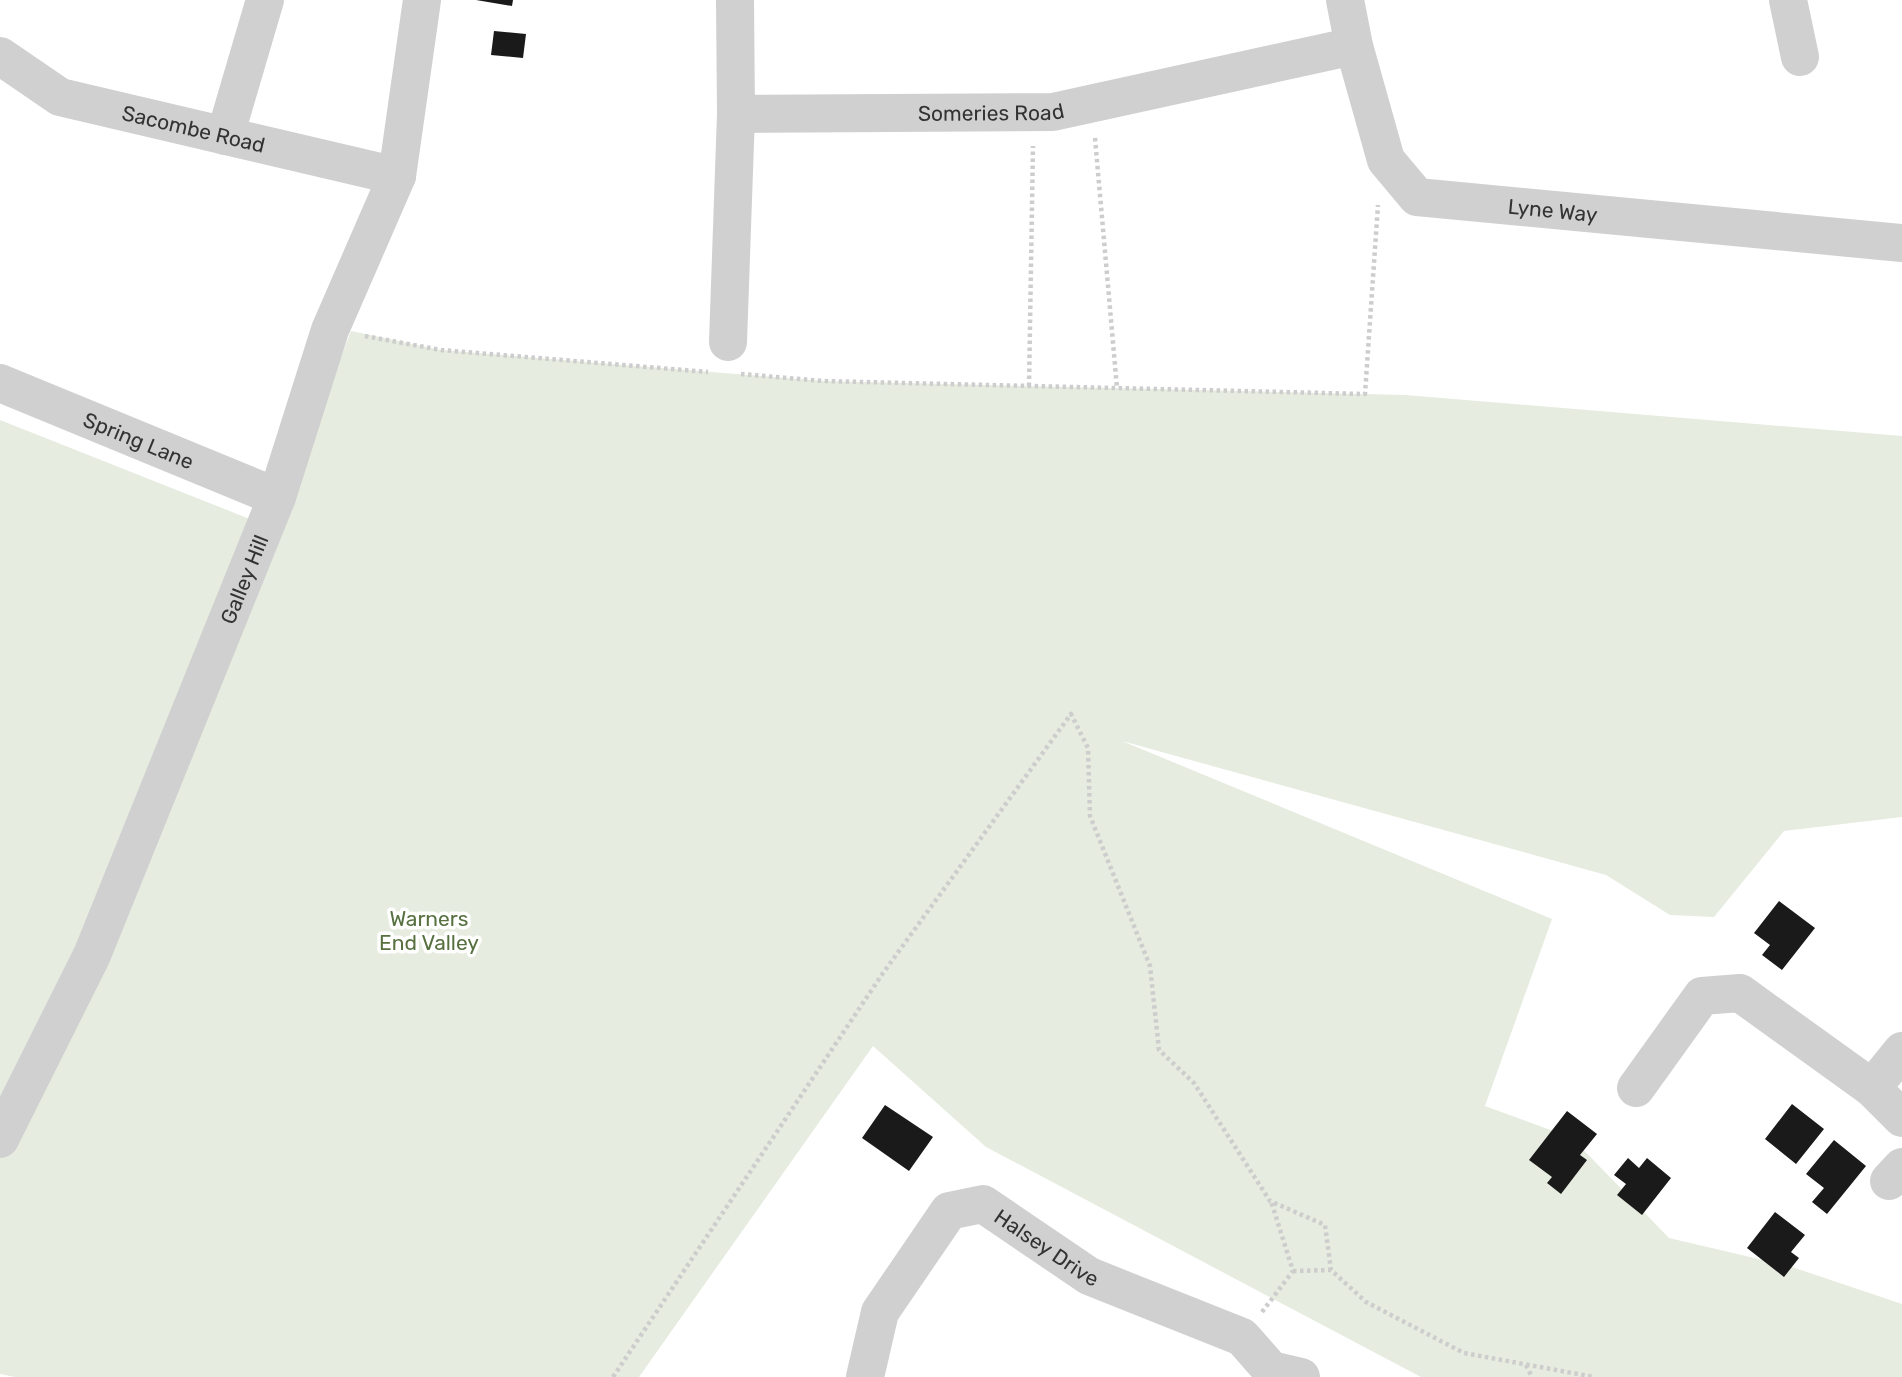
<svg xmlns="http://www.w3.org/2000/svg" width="1902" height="1377" font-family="Rubik,sans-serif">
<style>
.green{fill:#e6ecdf}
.building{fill:#1a1a1a}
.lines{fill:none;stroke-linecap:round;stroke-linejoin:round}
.path{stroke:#cdcdcd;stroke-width:4.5;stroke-dasharray:3.5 3.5;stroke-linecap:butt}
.minor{stroke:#d0d0d0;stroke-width:38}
.labels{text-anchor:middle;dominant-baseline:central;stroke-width:7;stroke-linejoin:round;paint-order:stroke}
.street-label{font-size:21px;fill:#333;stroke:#fff}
.park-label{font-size:21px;fill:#56703f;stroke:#fff}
</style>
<rect width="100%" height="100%" fill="#fff"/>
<path class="green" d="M351,331L441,350L823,381L1405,395L1902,436V817L1784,831L1714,917L1670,915L1606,875L1122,741L1552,919L1485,1106L1572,1138L1669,1238L1789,1266L1902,1304V1377H1421L986,1147L873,1046L639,1377H15L0,1374V420L275,529Z"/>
<path class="building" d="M476,0H513L512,6Z
M494,31L526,34L523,58L491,55Z
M1779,901L1815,928L1782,970L1762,955L1770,945L1754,933Z
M1792,1104L1824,1129L1796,1164L1765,1139Z
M885,1105L933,1137L909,1171L862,1138Z
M1567,1111L1597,1134L1580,1155L1587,1160L1561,1194L1547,1183L1552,1177L1529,1160Z
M1834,1140L1866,1166L1827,1214L1812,1202L1824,1188L1806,1174Z
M1628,1158L1639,1168L1647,1158L1671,1178L1642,1215L1617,1195L1626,1184L1614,1175Z
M1775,1212L1805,1235L1791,1252L1799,1258L1784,1277L1747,1248Z"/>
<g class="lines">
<path class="path" d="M1095,138L1117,388
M365,336L441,350L708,372
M741,374L823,381L1365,394L1378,205
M1029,386L1033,146
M1293,1271L1331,1270
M1262,1312L1293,1271L1271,1201
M1526,1365L1532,1377
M613,1377L883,973L1071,714L1088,748L1090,816L1150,966L1159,1050L1194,1083L1270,1201L1325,1225L1331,1270L1366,1302L1464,1353L1594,1377"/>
<g class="minor">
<path id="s1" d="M735,0L736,114L1053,112L1354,46"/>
<path id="s2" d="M1345,0L1354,46L1386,160L1417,197L1902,243"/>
<path d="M1788,0L1800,57"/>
<path id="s3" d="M0,56L60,97L397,176"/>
<path d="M225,136L265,0"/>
<path d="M728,342L736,114"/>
<path id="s4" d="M0,383L277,497"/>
<path d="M1636,1088L1702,996L1740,993L1872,1088L1902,1118"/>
<path d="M1872,1088L1902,1051"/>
<path id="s5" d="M0,1139L92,955L277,497L330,330L397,176L422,0"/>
<path d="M1889,1181L1902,1167"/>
<path id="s6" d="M865,1377L880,1312L949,1211L983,1204L1089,1276L1242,1337L1271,1370L1301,1377"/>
</g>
</g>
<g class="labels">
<g class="street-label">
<text stroke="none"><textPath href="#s1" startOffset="369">Someries Road</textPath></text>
<text stroke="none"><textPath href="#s3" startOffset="210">Sacombe Road</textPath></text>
<text stroke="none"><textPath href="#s2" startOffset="350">Lyne Way</textPath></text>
<text stroke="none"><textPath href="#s4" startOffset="150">Spring Lane</textPath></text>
<text stroke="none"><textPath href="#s5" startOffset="611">Galley Hill</textPath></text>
<text stroke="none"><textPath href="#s6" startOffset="301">Halsey Drive</textPath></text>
</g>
<g class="park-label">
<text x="429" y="918">Warners<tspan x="429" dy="24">End Valley</tspan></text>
</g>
</g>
</svg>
